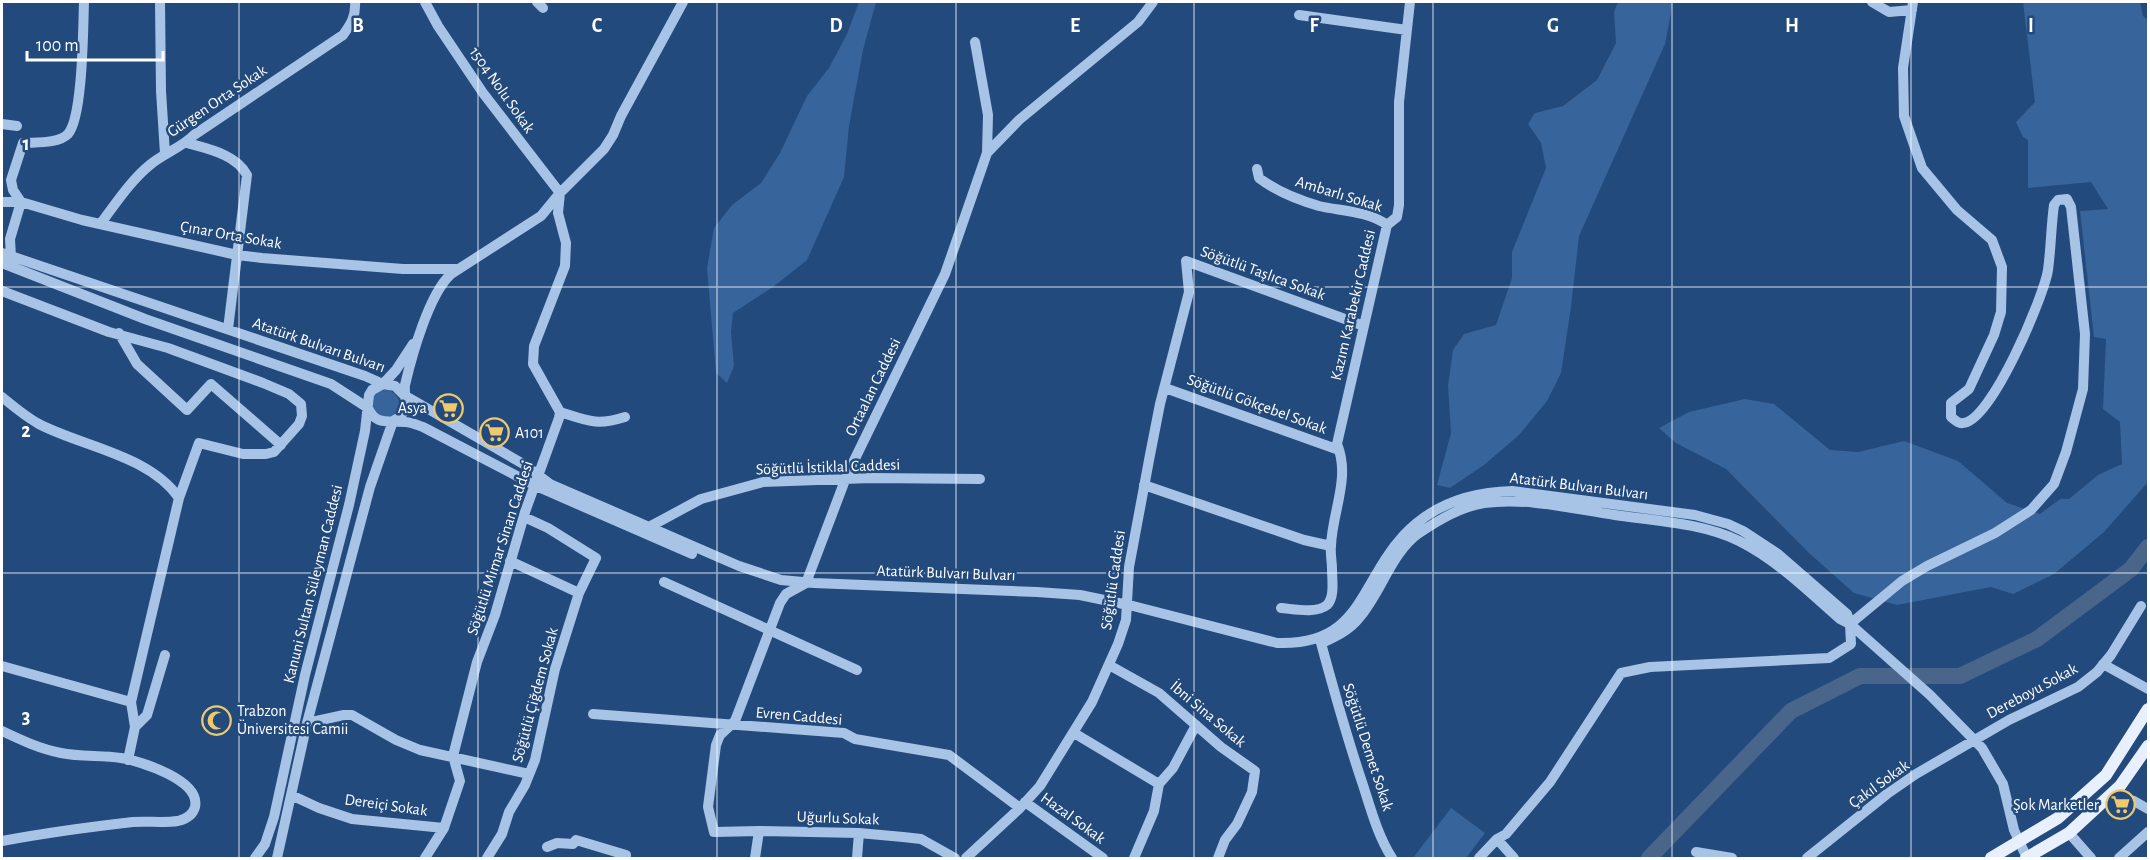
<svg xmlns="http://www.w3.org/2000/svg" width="2150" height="860" font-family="'Alegreya Sans',sans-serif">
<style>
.green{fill:#37649a}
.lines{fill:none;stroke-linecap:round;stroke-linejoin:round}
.river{stroke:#49668a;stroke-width:16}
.minor{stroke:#a7c3e5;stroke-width:10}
.major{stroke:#e8f0fd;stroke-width:12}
.grid{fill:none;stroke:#fff;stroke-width:1.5;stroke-opacity:0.55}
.labels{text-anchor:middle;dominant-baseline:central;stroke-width:5;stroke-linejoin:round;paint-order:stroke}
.street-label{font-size:16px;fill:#fff;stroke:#234a7c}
.poi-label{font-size:16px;fill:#fff;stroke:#234a7c;text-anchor:end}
.grid-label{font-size:20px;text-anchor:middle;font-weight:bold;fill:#fff;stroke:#234a7c;stroke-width:5;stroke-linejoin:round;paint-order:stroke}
</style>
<rect width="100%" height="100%" fill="#234a7c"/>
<path class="green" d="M859,2H876L863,50L849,126L844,177L807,260L773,287L733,313L731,332L734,366L727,383L716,373L707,268L714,228L732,205L761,183L780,153L807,96L829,68L847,34Z
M1618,2H1673L1665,44L1579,236L1571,307L1561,373L1547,401L1519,435L1484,465L1450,488L1437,485L1451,433L1448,386L1453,350L1464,334L1496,325L1512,278V252L1546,168L1541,143L1528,124L1535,113L1563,106L1597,80L1616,43L1614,12Z
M2023,2H2140L2143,16L2148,20V482L2104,532L2054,574L2013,594L1991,587L1897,605L1854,593L1809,553L1726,469L1676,443L1659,428L1689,412L1745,399L1774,404L1830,450L1858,452L1904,441L1958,461L2007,503L2040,514L2060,499H2069L2098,475L2122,464L2120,422L2103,409L2106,339L2094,337L2080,211L2108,209L2091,182L2028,188V140L2023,137L2016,122L2035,102Z
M371 404a14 14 0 1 1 28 0a14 14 0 1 1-28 0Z
M1451,808L1485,833L1466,858H1413Z"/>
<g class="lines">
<path class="river" d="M1649,858L1791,711L1860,676H1960L2037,639L2131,569L2148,547"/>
<path class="minor" d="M160,2L161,91L165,154
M537,2L543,8
M1872,2L1889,12L1912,10
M1299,15L1407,30
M975,42L988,115L987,153
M2,124L17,126
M187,143C208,149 236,154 247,175L228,329
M1257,169L1259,178C1276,191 1298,200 1319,206C1340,211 1369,211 1387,225
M2,202H21L82,220L237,255L262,258L403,269H458
M101,223C116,203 131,180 151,164C165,153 182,147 194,135L343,35C351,24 356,16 355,2
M2,253L365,376L383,384L395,386L404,395L525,465L550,484L739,566L781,580L814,583L1037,592L1080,595L1133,606L1277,643C1362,646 1359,583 1404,535C1433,504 1471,492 1512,491L1695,515L1728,524L1743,531L1778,554L1847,614L1850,624L1851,644L1829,658L1650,667L1621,673L1550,782L1506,834L1497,839L1479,858
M11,257L10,239L21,202L13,190L11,180L23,143C36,142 58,144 68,134C83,117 83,28 84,2
M2,263L145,319L331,384L368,408C376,426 388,420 405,422C411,422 417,425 423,427L536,486L692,554
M2,291L109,332L168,348L263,383L289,394L301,404L302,416L299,424L274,452L266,454H243L199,443L179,498L131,702L135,727L128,760
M119,333L137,364L187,410L211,384L281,445
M1165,388L1339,450
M2,397C13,406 26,417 39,424C83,447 149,455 179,498
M560,412C588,421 596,426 625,417
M1144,485L1304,540L1331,546
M649,527L701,499L763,482L871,478L980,479
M510,561L579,593
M664,582L857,670
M1281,608C1294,609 1316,614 1327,605C1335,597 1332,580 1332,569C1332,561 1330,553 1331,546C1332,512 1351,478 1337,444L1387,225L1397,217L1399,205V102L1410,2
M1850,624L1902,581L1927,566L1995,533L2031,510L2054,484L2066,452L2083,389L2085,334L2071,207L2067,199L2058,200L2054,205C2051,227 2051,248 2048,270C2044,296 1991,422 1963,423C1959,424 1955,420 1951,417V403L1969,389L1994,335L2001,312L2002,267L1992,240L1957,210L1922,168L1904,116L1903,68L1913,2
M1321,643C1334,691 1347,738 1363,785C1371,810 1378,836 1392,858
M1322,643C1335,637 1350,630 1359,618C1381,593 1391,553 1419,533C1439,520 1460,507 1484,503C1527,497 1573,509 1615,515C1656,521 1702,523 1739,541C1777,560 1808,591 1840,619L1850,624L1930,695L1982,748L2003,784L2014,830L2027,858
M2103,664L2148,689
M1109,665L1159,693L1221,747L1255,771L1252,792L1237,824L1225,840L1218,858
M2,666L131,702
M593,714L844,733L855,739L949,755L1020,808
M307,723L344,715H352L396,740L420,750L529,774
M135,727L147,715L165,655
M2,731C21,740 40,749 61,753C81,757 101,755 121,758C140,761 201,780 195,807C193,815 186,819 178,821C164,823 148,821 133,822C89,827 45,833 2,841
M1074,733L1159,784
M291,795L319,808L352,819L444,828
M2109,796L2134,801L2148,809
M1025,802L1103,858
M2069,833L2091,858
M1497,839L1514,858
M547,847L557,843L573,844L576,840L626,855V858
M1696,852L1732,858
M255,858L265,844L274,817L305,675L349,505L365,431L369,395L372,390L383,384L396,370L413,344
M277,858L307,723L370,487L393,421C399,418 404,414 405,408C407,400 404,393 405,385C412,355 429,294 451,274L541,216L560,193L483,93L438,26L425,2
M425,858L444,828L460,781L453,756L477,662L495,615L525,512L559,418L560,412L533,364L534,346L565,266L566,243L558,213L560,193L604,149L613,135L621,116L683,2
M487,858L502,834L509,812L525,785L535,760L555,669L579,593L596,558L548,528L524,517
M755,858L759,831
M857,858L859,833
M955,858L921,839L903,837L859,833L759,831L714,832L708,807L716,745L720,735L735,721L780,603L786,594L806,583L847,475L945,274L987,153L1019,120L1138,22L1153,2
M966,858L1020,808L1040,786L1092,702L1118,644L1126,620L1129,567L1150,455L1160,404L1189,292L1186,261L1364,326
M1134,858L1154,811L1159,784L1173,768L1196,725
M1807,858L1887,794L1916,774L2009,720L2078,687L2097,672L2111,655L2141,606
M2119,858L2148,832"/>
<path class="major" d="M1991,858L2058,818L2106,775L2148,709
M2026,858L2069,833L2120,786L2148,746"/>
</g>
<path class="grid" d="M239,2V858M478,2V858M717,2V858M956,2V858M1194,2V858M1433,2V858M1672,2V858M1911,2V858M2,287H2148M2,573H2148"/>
<defs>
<symbol id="supermarket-ring" viewBox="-11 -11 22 22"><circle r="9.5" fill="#234a7c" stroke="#f0c96b" stroke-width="1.5"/><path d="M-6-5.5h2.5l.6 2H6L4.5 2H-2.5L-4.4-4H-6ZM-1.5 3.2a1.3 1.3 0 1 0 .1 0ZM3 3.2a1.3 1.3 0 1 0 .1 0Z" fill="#f0c96b"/></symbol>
<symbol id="mosque-ring" viewBox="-11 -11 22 22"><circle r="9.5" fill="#234a7c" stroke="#f0c96b" stroke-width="1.5"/><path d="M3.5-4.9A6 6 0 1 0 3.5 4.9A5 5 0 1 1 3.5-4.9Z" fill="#f0c96b"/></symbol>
</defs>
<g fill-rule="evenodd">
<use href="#supermarket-ring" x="432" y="392" width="33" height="33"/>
<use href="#supermarket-ring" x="478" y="416" width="33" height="33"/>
<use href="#mosque-ring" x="200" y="704" width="33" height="33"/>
<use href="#supermarket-ring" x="2104" y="788" width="33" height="33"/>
</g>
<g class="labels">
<g class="street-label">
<text transform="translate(502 90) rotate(55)">1504 Nolu Sokak</text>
<text transform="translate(217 101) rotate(-34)">Gürgen Orta Sokak</text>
<text transform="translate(1339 194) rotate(17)">Ambarlı Sokak</text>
<text transform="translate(231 235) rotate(10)">Çınar Orta Sokak</text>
<text transform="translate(1263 273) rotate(20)">Söğütlü Taşlıca Sokak</text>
<text transform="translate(1353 305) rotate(-77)">Kazım Karabekir Caddesi</text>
<text transform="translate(319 345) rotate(19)">Atatürk Bulvarı Bulvarı</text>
<text transform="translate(873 387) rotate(-64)">Ortaalan Caddesi</text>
<text transform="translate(1257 404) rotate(20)">Söğütlü Gökçebel Sokak</text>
<text transform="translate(828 467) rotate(-2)">Söğütlü İstiklal Caddesi</text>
<text transform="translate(1579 486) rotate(7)">Atatürk Bulvarı Bulvarı</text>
<text transform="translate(500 548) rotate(-72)">Söğütlü Mimar Sinan Caddesi</text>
<text transform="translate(946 573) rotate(2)">Atatürk Bulvarı Bulvarı</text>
<text transform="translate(1113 580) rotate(-82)">Söğütlü Caddesi</text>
<text transform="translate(313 584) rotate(-76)">Kanuni Sultan Süleyman Caddesi</text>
<text transform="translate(2032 691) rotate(-28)">Dereboyu Sokak</text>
<text transform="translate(535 695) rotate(-75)">Söğütlü Çiğdem Sokak</text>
<text transform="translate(1208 714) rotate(40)">İbni Sina Sokak</text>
<text transform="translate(799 716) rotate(5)">Evren Caddesi</text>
<text transform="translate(1368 747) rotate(72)">Söğütlü Demet Sokak</text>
<text transform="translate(1879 784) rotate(-36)">Çakıl Sokak</text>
<text transform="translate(386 805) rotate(8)">Dereiçi Sokak</text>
<text transform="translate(838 818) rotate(2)">Uğurlu Sokak</text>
<text transform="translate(1073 818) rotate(36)">Hazal Sokak</text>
</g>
<g class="poi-label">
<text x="427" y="408">Asya</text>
<text x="515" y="433" text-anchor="start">A101</text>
<text x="237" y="711" text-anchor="start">Trabzon<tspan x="237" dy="18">Üniversitesi Camii</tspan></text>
<text x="2099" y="805">Şok Marketler</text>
</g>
</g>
<g class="grid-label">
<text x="358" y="32">B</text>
<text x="597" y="32">C</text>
<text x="836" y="32">D</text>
<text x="1075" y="32">E</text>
<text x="1314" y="32">F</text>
<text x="1553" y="32">G</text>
<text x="1792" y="32">H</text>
<text x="2031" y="32">I</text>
<text x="26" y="150">1</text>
<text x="26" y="437">2</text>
<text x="26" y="723">3</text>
</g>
<rect width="2150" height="860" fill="none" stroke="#ffffff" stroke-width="6"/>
<path d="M27 51v9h136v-9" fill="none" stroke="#ffffff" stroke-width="3"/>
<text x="36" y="51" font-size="18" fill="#ffffff" stroke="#234a7c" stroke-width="4.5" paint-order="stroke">100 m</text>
</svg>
